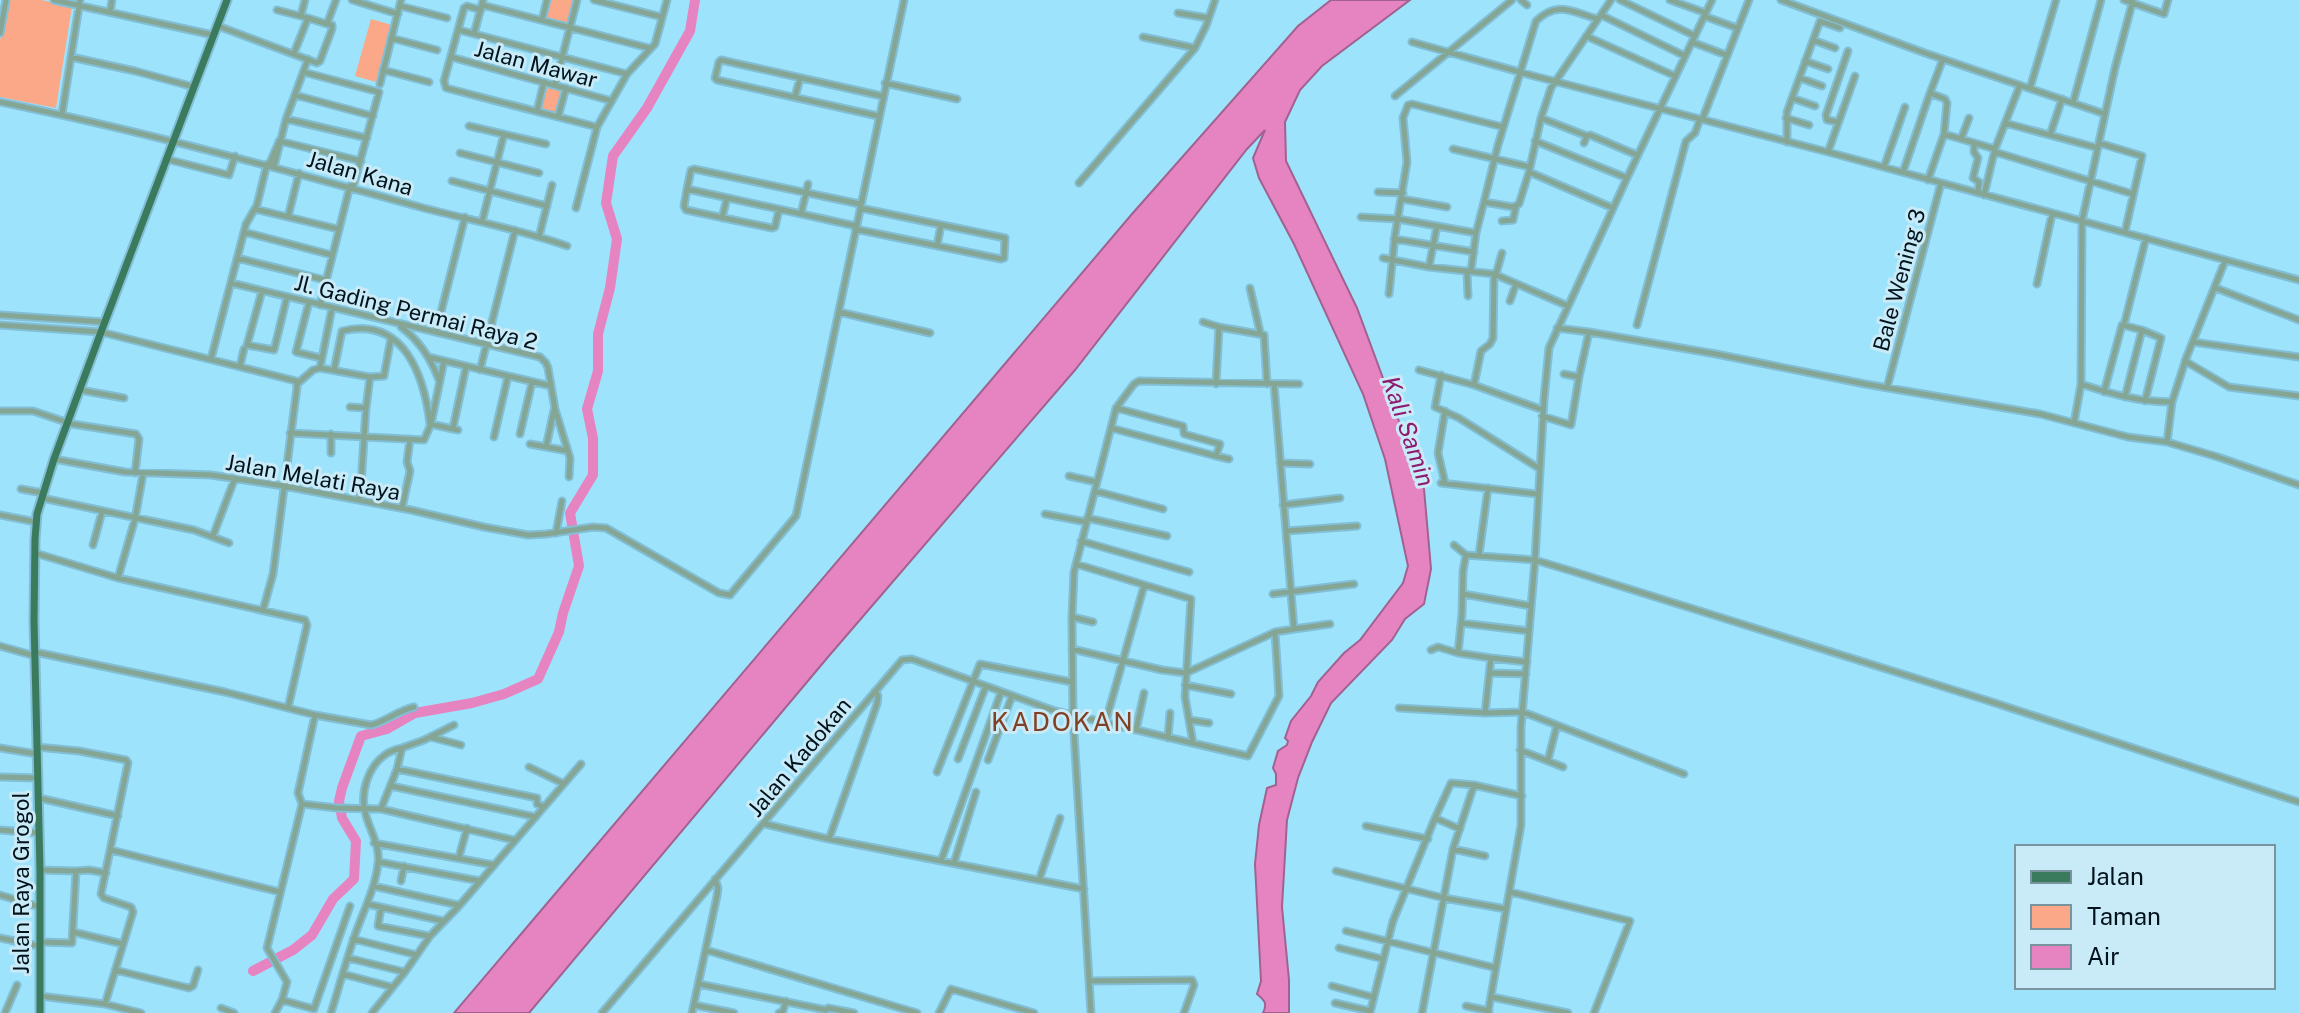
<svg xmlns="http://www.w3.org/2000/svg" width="2299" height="1013" font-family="'Public Sans',sans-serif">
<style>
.green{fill:#faa887}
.water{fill:#e684c2;stroke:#a16290;stroke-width:2}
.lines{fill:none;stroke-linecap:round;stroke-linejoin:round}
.river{stroke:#e684c2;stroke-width:10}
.minor-casing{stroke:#82bed4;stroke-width:9}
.major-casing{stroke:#82bed4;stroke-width:11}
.minor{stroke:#85a695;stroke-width:5}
.major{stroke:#3a7b5e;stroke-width:7}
.labels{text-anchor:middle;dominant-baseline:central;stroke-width:6;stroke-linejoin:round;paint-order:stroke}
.street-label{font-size:22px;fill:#00131c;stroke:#c9eaf7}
.water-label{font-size:24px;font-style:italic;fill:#8e1a6e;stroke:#c9eaf7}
.quarter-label{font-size:26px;letter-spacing:2px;fill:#813f23;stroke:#c9eaf7}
</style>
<rect width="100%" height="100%" fill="#9ee3fc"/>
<path class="green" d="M6,0H41L72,6L56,108L0,97V41Z
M549,0H573L567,24L545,19Z
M371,19L392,25L376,82L355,76Z
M546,86L563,90L557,114L540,109Z"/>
<path class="water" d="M1331,0H1410L1322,66L1300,90L1285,122L1286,161L1357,308L1424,489L1431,569L1424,604L1405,619L1392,640L1331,703L1312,742L1298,778L1287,820L1282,907L1289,980V1013H1263C1268,1003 1264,1000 1257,994L1261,981L1255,864L1259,825L1267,788L1276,785V774L1273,768L1278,751L1287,745L1288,741L1285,738L1291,721L1311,696L1318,682L1344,653L1360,640L1403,583L1408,566L1385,459L1363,394L1294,244L1259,178L1253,158L1265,130L1247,149L1075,370L828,657L529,1013H454L1132,214L1298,26Z"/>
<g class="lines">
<path class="river" d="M253,971L293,950L312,935L333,899L354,879L356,841L342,818L339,801L342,788L361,736L387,729L415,713L472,703L504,694L538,679L559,632L563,613L579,566L570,513L593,475V438L587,409L598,371V334L610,288L617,239L606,203L613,156L647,108L690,31L695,0"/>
<defs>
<path id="minor" d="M54,0L213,35
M352,0L398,14
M594,0L662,17
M1521,0L1527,5
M1620,0L1695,36
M1670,0L1706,13
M1781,0L1925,53L2105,114
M2124,0L2164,14L2168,0
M482,5L649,48
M400,6L447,18
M277,10L308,18
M481,10L467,6L464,8L444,81L446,88L597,127
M110,12L112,0
M1178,13L1208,18
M301,15L305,0
M1601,15L1685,56
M1704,16L1737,28
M542,20L547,0
M218,26L317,63L320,61L332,29V25L327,24
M459,30L627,74
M0,33L6,0
M474,34L483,0
M1586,36L1675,76
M1143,37L1195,48
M391,38L437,50
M1813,40L1835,48
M1412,42L1534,76L1828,152L2299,280
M1692,42L1726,55
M294,53L308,18L327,24L336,0
M71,57L135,71L194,87
M451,57L612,101
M1805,61L1828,69
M383,70L429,82
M303,72L379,92L353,187
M1800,78L1822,86
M885,83L957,99
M380,84L401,0
M555,85L577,0
M2030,88L2056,0
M1930,93L1943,59
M295,95L373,116
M1395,96L1512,0
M795,97L800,78
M1792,98L1815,106
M0,102C142,131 280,169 420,207C469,220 519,229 567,246
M2073,103L2101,0
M537,111L544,82
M62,114L80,0
M878,116L717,80L715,78L719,62L721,60L882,96
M558,117L566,88
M1541,118L1587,136
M1786,118L1809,125
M286,119L367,138
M1702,120L1749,0
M1838,122L1827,120L1826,115L1848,51
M2005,123L2098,148
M469,126L546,144
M2050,135L2062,99
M1961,139L1969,118
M279,141L361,161
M1535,141L1627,178
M1787,142V112L1820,21L1840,28
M1584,143L1587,136L1590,135L1637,155
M1974,143V152L1978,158L1973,178L1979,182L1978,193
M2099,143L2142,156L2125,232
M1453,149L1530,167
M1828,152L1855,76
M1995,152L2133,194
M460,153L539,173
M166,159L229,175L235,156
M269,165L278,144
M274,167L286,119L308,59
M1884,167L1905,107
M1529,172L1613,208
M1903,172L1930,93L1945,99L1947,103L1944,134
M1928,180L1944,134L1995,149
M452,181L547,206
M1079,183L1195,48L1206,26L1215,0
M687,189L684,206L686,210L772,228L775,227L779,209
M1378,192L1403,193
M1984,195L1995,149L2020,85
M1402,199L1447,207
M1484,202L1498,145L1536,21C1558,0 1572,12 1598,19
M576,208L597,127L627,74L655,44L667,0
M255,209L338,229
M801,214L808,184
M288,217L299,173
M1361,217L1398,219L1437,226
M722,218L727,198
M1502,221L1513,220L1516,206
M482,222L504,134
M856,226L687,189L691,170L694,169L860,204
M855,229L1001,259L1004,258L1005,238L860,208
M244,232L332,255
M539,237L552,185
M1394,239L1474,252
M937,246L941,225
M237,258L325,280
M1383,258L1429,267L1494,274L1568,306
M2225,261L2185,361L2229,387L2299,396
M1429,267L1437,226L1476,233
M1467,271L1468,296
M1471,271L1476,233L1484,202L1513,207L1519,204L1529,172L1541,118L1551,88L1611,0
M1496,274L1502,253
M231,283L540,357L546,363L548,368L555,409L570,458L569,477
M2037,284L2052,214
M1250,288L1260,332
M2216,288L2299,320
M262,291L247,345L274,350L287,297
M1389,294L1395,235L1407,162L1403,118L1408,105L1412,104L1503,127
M1510,301L1516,284
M309,302L296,352L321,358
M320,305L350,186
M839,312L930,333
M0,315L104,322
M2125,321L2146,238
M1203,322L1219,327L1264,335L1267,384
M0,325L101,332L296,381L297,387L273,574L263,610
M1637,325L1686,141L1695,133L1700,119
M401,327C419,340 431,359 439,380
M2142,330L2161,338L2145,401
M436,332L465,217
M1589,332L1716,354L1865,384L2040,414L2128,437L2167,442L2218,457L2299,485
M2193,342L2299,357
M428,357L551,386
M211,359L246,224L257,205L267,164
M240,366L244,349
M320,368L332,308
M334,370L342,331C404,316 424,375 430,424L458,430
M480,370L515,230
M1419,370L1474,385L1543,410
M1564,374L1579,377
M1441,375L1435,407L1459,418L1540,469
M370,377L384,376L391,338
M297,384L313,370L320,368L370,377L366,408L360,500
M1216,384L1219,327
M1888,384L1941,183
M2081,384C2111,394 2140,402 2172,402
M1474,385L1481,351L1490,344L1493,338L1494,274
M80,390L124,398
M2104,392L2122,325L2142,330L2125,397
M350,407L366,408
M0,411H33L72,424L136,434L139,439L135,473
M1445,411L1438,453L1445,483
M1542,416L1571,425L1579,377L1589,332L1557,328
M2074,423L2081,384L2082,221L2115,68L2133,0
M453,428L466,367
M1111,428L1216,456L1220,444L1184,434L1183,426L1116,408
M290,433L424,440L431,424L444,361
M520,434L532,382
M494,437L508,376
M2167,442L2172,402L2185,362
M530,444L568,451
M546,447L554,410
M331,453V434
M1216,456L1229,459
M54,459L125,472L211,475L284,486L411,510L484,527L528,535L546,534L593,527L606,528L719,593L730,595L796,516L904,0
M1280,463L1310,464
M1069,476L1096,482
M1441,483L1537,494
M21,489L43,493
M1095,491L1163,509
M42,498L194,530L229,543
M1283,505L1340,498
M402,508L410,471L407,462L410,439
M1045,514L1086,522
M0,515L36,522
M1087,518L1167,536
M1286,531L1357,526
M556,533L562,501
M213,536L235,478
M1081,541L1189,572
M93,545L102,512
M1454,545L1466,555L1535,560L1575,572L1989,701L2299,802
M35,553L118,578L305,620L307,625L288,708
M1466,555L1463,571L1462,614L1458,653L1491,658
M1479,555L1488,488
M1076,564L1191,599L1185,697L1193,743
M118,578L135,519L143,474
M1273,594L1354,584
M1463,594L1531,606
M1072,617L1093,622
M1461,623L1529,631
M1294,629L1330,624
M0,646L35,656
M1072,649L1162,670L1186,673L1275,632L1294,629L1274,384
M1431,650L1438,647L1458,653
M35,652L225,692L315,715L371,725C385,722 397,711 414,707
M1490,673L1526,674
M1185,685L1231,694
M1399,708L1485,713L1523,712L1684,774
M1485,713L1491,658L1527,662
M1189,720L1209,723
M1105,724L1144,586
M1136,730L1144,693
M430,737L461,745
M1168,738L1170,713
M37,747L79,751L126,760L128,763L101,894L104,898L131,907L133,912L105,1004
M0,748L37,754
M1520,750L1563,767
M958,759L986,686
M988,760L1012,696
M1548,760L1557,725
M529,767L564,784
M397,769L402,748L424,740L454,725
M937,772L980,664L1072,682
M0,777L38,778
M391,786L536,817
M39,798L118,816
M302,804L337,808L381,809L514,840
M381,809L397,769L537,798V804L544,807
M1435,818L1451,783L1474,785
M765,824L829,839L1084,889
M1366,826L1428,839
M0,830L39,833
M829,839L877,704L878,696L875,691
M374,843L494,865
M1453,849L1485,856
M111,850L280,892
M459,857L467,828
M941,861L1001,692
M379,862L480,881
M954,863L976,792
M40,870L76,871L72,943L40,942
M76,871L89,870L106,873
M1336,871L1444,898L1506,909
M1039,880L1060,818
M401,881L404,866
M373,886L458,905
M1510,892L1630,921L1594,1013
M0,895L40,907
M367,904L443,921
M381,908L378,926L429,936
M1346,931L1496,968
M73,932L123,944
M0,938L39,946
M353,939L417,955
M1339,948L1383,959
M706,950L917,1013
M348,958L405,972
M115,970L189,988L193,986L198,970
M343,974L392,987
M1090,981L1192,980L1194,985L1184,1013
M699,984L826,1010L828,1008L854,1013
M1332,986L1373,997
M40,996L105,1004L141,1013
M1492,997L1568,1013
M282,1000L314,1009L350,906
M1335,1003L1370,1011
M694,1005L734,1013
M1466,1006L1489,1011
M221,1008L234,1013
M5,1013L17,985
M275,1013L282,1000L287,982L267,948L302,804L298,793L315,715
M331,1013C339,987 346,961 355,935C363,912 375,889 378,864C382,835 354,817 367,780C373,763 385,751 402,748
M372,1013L405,972L430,936L459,906L581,764
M602,1013L902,660L912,659L1055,711L1248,756L1279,696L1275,632
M692,1013L717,896L718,888L715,879
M779,1013L783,1011L786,1001
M939,1013L951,989L1034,1013
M1091,1013L1073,717L1072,617L1074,572L1116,408L1134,384L1139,381L1299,384
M1370,1013L1393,921L1435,818L1460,829
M1422,1013L1453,849L1474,785L1522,796
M1488,1013L1521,825V727L1535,560L1544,399L1549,348L1627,178L1712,0"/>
<path id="major" d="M40,1013V870L34,621L35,539L37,514L54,459L101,332L227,0"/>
</defs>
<use href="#minor" class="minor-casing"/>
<use href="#major" class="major-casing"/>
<use href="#minor" class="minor"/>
<use href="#major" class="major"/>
</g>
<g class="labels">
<g class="street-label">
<text transform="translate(536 64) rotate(15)">Jalan Mawar</text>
<text transform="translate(360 173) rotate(16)">Jalan Kana</text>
<text transform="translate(1899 280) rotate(-75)">Bale Wening 3</text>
<text transform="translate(416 312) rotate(14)">Jl. Gading Permai Raya 2</text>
<text transform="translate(313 477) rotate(10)">Jalan Melati Raya</text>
<text transform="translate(799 757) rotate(-50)">Jalan Kadokan</text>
<text transform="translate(21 883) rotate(-90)">Jalan Raya Grogol</text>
</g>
<g class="water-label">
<text transform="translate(1409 431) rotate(71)">Kali Samin</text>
</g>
<g class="quarter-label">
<text x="1063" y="721">KADOKAN</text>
</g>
</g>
<rect x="2015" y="845" width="260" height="144" fill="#c9eaf7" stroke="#79949f" stroke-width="2"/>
<rect x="2031" y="871" width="40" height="12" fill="#3a7b5e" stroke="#79949f" stroke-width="2"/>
<text x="2087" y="885" font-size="24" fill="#00131c">Jalan</text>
<rect x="2031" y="905" width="40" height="24" fill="#faa887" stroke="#79949f" stroke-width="2"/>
<text x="2087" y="925" font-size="24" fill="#00131c">Taman</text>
<rect x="2031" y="945" width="40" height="24" fill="#e684c2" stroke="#79949f" stroke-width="2"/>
<text x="2087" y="965" font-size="24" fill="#00131c">Air</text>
</svg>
